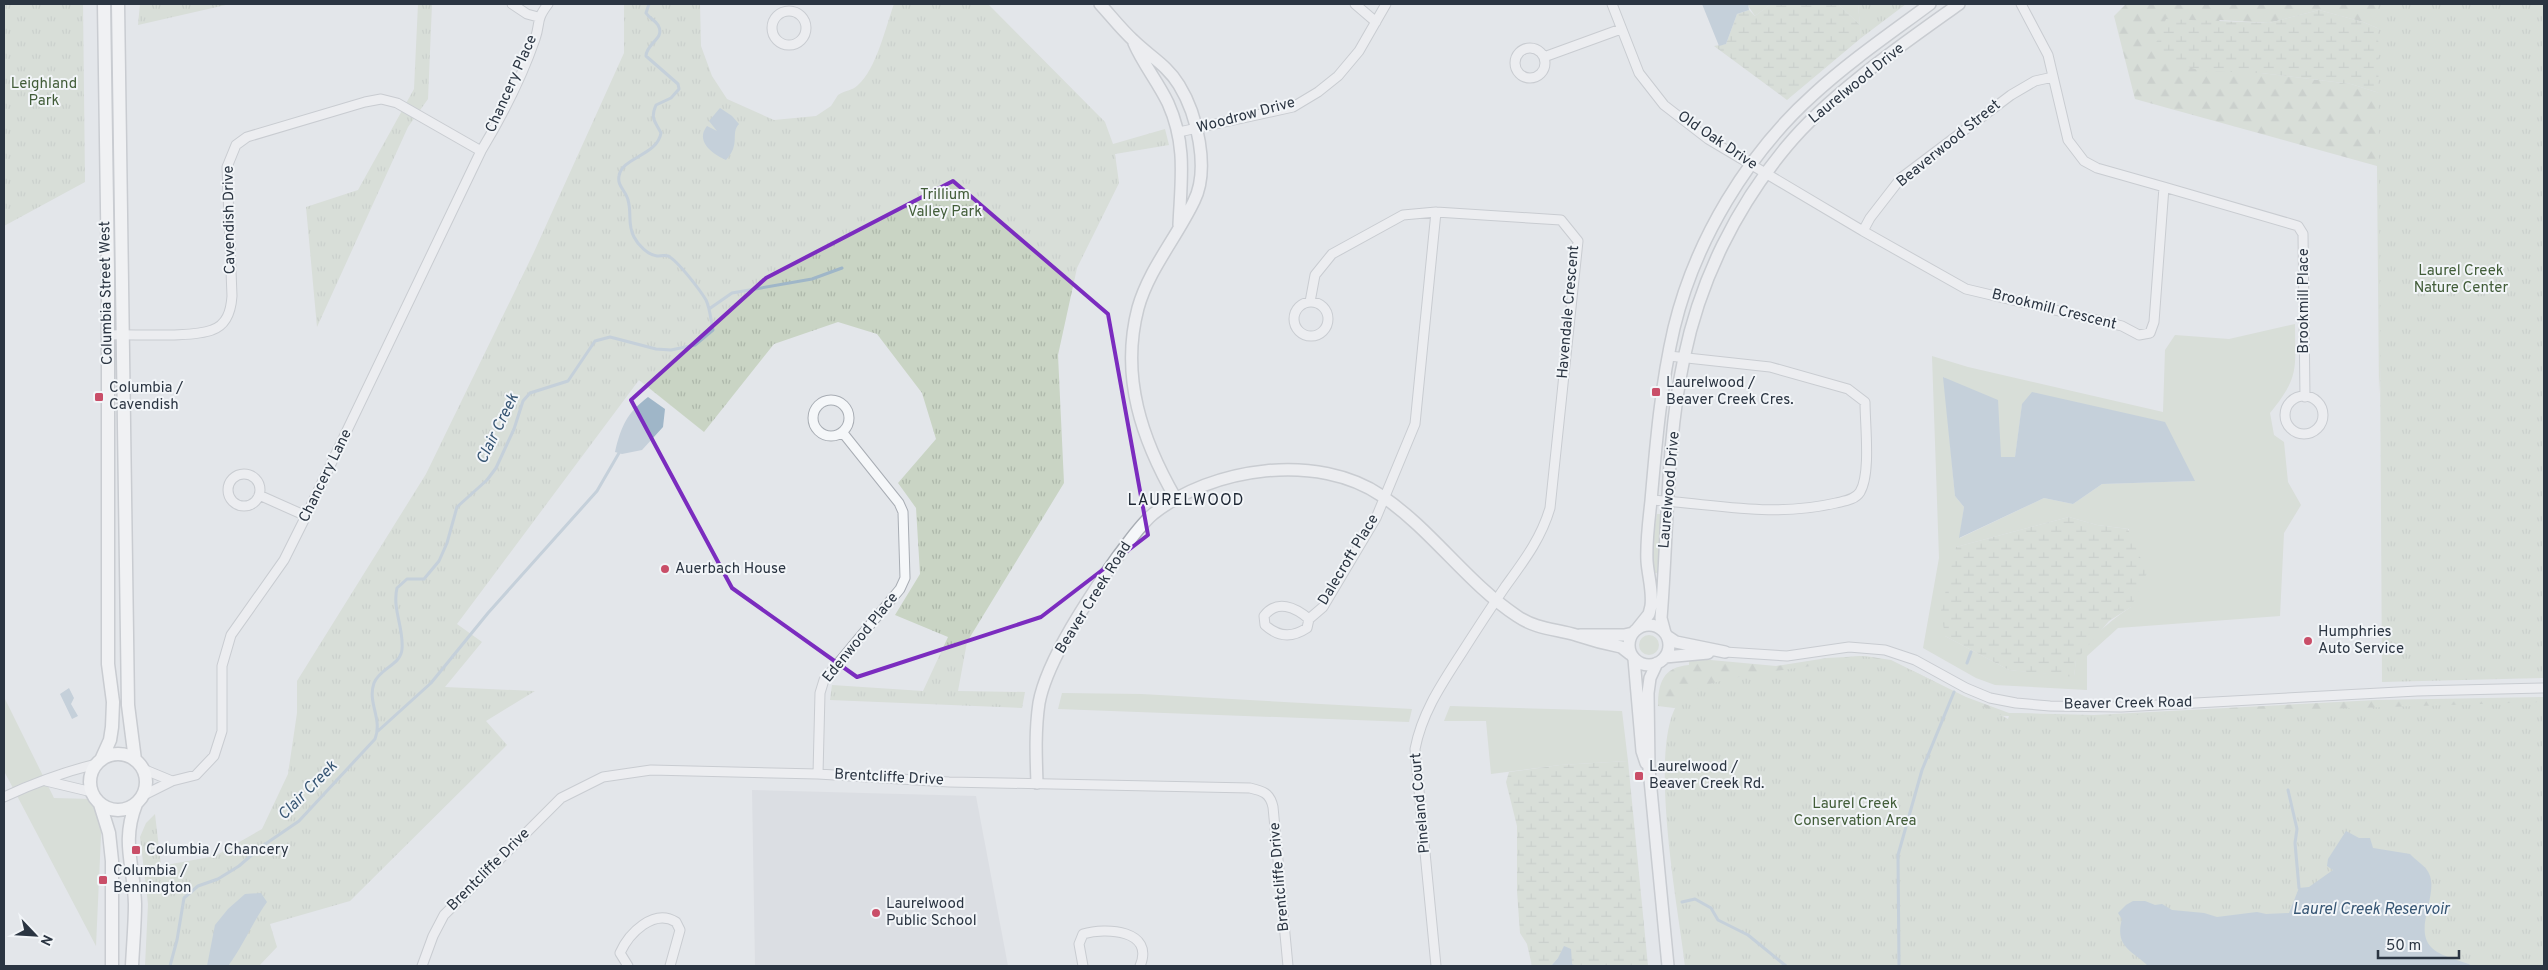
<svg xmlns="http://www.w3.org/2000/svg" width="2548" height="970" font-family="Overpass,sans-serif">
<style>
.built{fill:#d1d5dc}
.grass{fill:#c9d4c4;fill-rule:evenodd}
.forest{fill:url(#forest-firs)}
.wetland{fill:url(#wetland-marsh)}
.park{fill:url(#park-tufts)}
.water{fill:#9fb6c8}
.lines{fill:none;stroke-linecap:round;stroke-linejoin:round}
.stream{stroke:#9fb6c8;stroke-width:3}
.minor-casing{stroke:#a8adb4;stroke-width:11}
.tertiary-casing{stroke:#a8adb4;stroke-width:14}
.secondary-casing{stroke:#a8adb4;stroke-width:15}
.minor{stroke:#f5f7f9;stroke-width:9}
.tertiary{stroke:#f5f7f9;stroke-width:11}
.secondary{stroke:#fff;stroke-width:12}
.marked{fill:none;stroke:#7b2cbf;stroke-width:4;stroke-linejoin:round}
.poi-dot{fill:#c94e68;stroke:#f2f5f8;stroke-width:2}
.labels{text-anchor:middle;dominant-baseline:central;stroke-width:4;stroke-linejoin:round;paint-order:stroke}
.park-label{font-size:15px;fill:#425d39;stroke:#f2f5f8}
.street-label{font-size:15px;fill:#2b3542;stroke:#f2f5f8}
.poi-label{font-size:15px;fill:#2b3542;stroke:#f2f5f8;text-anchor:start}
.water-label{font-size:16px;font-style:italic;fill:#375674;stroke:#f2f5f8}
.neighbourhood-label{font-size:16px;letter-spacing:1px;fill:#1d2633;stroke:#f2f5f8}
</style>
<defs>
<pattern id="forest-firs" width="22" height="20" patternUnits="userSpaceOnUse" patternTransform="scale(1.25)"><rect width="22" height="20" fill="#c9d4c4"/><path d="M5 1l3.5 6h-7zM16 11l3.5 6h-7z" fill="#adb7aa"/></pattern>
<pattern id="wetland-marsh" width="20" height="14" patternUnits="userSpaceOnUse" patternTransform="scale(1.25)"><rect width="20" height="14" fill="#c9d4c4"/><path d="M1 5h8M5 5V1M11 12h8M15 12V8" fill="none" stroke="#adb7aa"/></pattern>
<pattern id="park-tufts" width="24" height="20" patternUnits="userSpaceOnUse" patternTransform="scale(1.25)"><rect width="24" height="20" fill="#c9d4c4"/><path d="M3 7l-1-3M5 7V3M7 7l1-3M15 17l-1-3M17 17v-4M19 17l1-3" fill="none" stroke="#adb7aa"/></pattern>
</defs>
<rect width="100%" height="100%" fill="#e3e6ea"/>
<path class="built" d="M752,790L976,796L1008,966H755Z"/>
<path class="grass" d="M1747,4H1771L1755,16Z
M1838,4H1858L1860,25Z
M2295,324C2295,369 2300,376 2270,413L2274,435L2284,442L2288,482L2301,505L2284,533L2280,616L2118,628L2087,656V690L1995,685L1976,678L1923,648L1939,558L1932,356L1968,367L2163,412L2165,350L2175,335L2229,339ZM1944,377L2000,457L2015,458L2022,405L2194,481L2102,484L2073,504L2044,498L1960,538L1964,507L1955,496ZM2069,517L2097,525L2129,529L2131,607C2115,617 2084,642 2076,660C2075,665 2075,672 2074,676L2009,670L1945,636L1956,547Z
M1657,514H1662L1657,573H1653V537Z
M1639 645a10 10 0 1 1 20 0a10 10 0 1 1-20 0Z
M1062,693L1141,694L1412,709L1409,722L1058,709Z
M4,697L54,798L91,799L102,813L96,946L4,771Z
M1450,706L1622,711L1628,761L1560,765L1491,774L1486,721H1444Z"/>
<path class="forest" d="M2126,4H2544L2408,41L2363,22L2319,10L2269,23L2219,20L2261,73L2351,84L2395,98L2379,394L2377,166L2135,99L2114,16Z
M1865,656L1891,660L1966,697L2009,713L2094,715L2376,700L2544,697V736L2047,722L2008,716L1711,703L1674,708L1658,706C1658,683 1663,667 1689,665V658L1776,666L1827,658Z"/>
<path class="wetland" d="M1771,4H1838L1860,25L1861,38L1787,100L1714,46L1726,44L1737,14L1749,10L1755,16Z
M2319,10L2363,22L2408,41L2395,98L2351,84L2261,73L2201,71L2173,62L2154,48L2166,19L2269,23Z
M2069,517L2097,525L2128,529L2147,573L2131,607L2109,621L2076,660L2074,677L2009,670L1945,636L1941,611L1956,547Z
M1628,761L1648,966H1576L1558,958L1551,966H1532L1527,944L1520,933L1517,891V826L1506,782L1509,772L1560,765Z"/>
<path class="park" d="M4,4H83L85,182L4,226Z
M140,4H230L138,25Z
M418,4H432L428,99L408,127L317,327L306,207L358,190L414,89Z
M624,4H700L701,46L712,76L727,99L774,120L816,116L831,106L838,95C845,90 852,91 858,85C876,70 886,26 894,4H988L1105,122L1113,144L1165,129L1169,145L1115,154L1119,183L1077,268L1058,355L1064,483L967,642L958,691L1025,692L1022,708L830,700L832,685L923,691L948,637L895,615L920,574L916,508L898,483L936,439L922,393L877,334L838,322L774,344L704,432L639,380L457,624L482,642L445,687L535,691L486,721L507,745L350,901L270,924L277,947L259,966H145L148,904L140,837L146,823L155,814L161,866L215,856L262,829L288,774L297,713V681L426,474L534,252L624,53Z
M1858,4H1906L1861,38Z
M2378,4H2544V678L2382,682Z
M1860,656C1902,661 1926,678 1963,697C1978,705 1993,710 2008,719L2010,713L2103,716L2544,702V966H1685C1680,916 1641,722 1687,694C1710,679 1768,672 1797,668C1818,666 1838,657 1860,656Z"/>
<path class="water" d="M1702,4H1748L1749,10L1737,14L1726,44L1719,46Z
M720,108L732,116L739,124C730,133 741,144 726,160C712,154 695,141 707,126L717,131L709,121Z
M1943,377L1998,400L2001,457H2015L2022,404L2032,392L2165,422L2195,481L2102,484L2073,504L2044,498L1959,538L1964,507L1955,496Z
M648,397L665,409L663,427L642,450L622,454L615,452C621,426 627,413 648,397Z
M69,688L74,698L71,704L78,716L72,719L60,694Z
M2346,831L2359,838H2370L2373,848L2410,854C2416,861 2427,866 2430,876C2437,897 2414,929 2431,947C2440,957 2461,960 2473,966H2148C2134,951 2114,948 2122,919L2118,913L2126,905L2133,901H2145L2155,905L2162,904L2172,910L2204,913L2217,917L2257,912L2266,914L2289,913L2299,888L2309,887L2333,870L2327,866L2328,859Z
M261,893L267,902C252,923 243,946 228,966H207L215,925L228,909L245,894Z
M1564,946L1571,949L1572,964L1576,966H1551L1558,958Z"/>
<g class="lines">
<path class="stream" d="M709,309L732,293L812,279L842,268
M1967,663L1971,652
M378,731L431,683L488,613L597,491L619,453
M2288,790L2297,829L2295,843L2299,888
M1682,902L1695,899L1711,908L1718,920L1748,935L1786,966
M170,966L177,940L184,898L198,886L218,879L239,866L261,847L299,821L375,739C383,719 367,703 374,683C380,668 401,665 402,649C404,628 392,609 397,588L407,579H424L439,561L447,543L457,507L487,480L496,468L514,429L523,401L530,393L568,381L595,341L610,337L656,349L671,350L695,345L713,330C711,321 710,308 706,300C700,290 678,261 668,256C665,255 661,256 657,256C648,255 638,245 634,237C627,224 632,213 628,200C626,191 617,186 619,176C622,157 657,156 661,133C655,121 650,119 656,105L671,98L679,89L678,84L646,56C646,43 666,39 658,25C655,20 649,18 646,13L649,4
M1899,966L1898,855L1922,770L1954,692"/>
<defs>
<path id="minor" d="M512,4L527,14L538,17
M1355,4L1376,22
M1612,4L1639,73L1664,105L1708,139L1863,231L1966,289L2122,326L2139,335L2150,333L2154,322L2164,187L2097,168L2084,161L2068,140L2048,55L2021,4
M772 28a17 17 0 1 1 34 0a17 17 0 1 1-34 0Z
M1515 63a15 15 0 1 1 30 0a15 15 0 1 1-30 0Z
M1544,57L1621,29
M1179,132L1293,107L1318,92L1338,76L1359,51L1386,4
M2164,187L2298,226L2303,234L2305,397
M1863,231L1870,218L1901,178L2011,95L2035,81L2053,77
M1310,302L1315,275L1332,254L1403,215L1436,212L1561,220L1578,241L1550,508C1541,539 1523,562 1505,587C1490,609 1475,632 1461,654C1441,685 1422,713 1415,749L1436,966
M1294 319a17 17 0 1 1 34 0a17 17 0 1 1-34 0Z
M108,335C133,334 192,338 212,330C227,325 231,311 232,296L227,167L236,145L247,137L365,102L381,99L397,103L481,151
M2285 415a19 19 0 1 1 38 0a19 19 0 1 1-38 0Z
M813 418a18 18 0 1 1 36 0a18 18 0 1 1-36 0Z
M228 490a16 16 0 1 1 32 0a16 16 0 1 1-32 0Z
M259,495L306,516
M1651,500C1716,504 1772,518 1836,503C1844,501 1855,500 1860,492C1871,474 1865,425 1865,402L1848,389L1770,367L1669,356
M1309,619L1307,628C1292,638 1278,637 1265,625L1264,616C1277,599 1295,607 1309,619L1323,607L1376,518L1415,424L1436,212
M1725,652L1787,656L1849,647L1885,650L1915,660L1966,688L1990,698L2016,703L2050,706L2121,707L2417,691L2544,688
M143,769L172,781
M818,774L820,693L824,680L900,589L905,578L903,512L899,503L843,433
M46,781L92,792
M142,796L172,781L196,775L214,756L222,731V666L231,635L284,560L306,516L481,151C502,116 522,77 535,39C541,22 535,21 548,4
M4,797C34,783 64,772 96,764
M422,966L433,936L444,915L561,798L603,777L651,770L818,774L949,782L1250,788C1263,791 1270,793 1273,807L1288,966
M628,966L620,953C629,933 654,908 676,922L680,930L670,966
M1083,966L1079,944L1083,934C1106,927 1155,930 1140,966"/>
<path id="tertiary" d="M1100,4C1111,16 1121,29 1133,40C1149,56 1167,65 1179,85C1197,114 1210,169 1194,201C1177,237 1149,269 1138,308C1120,377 1142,440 1176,499
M1134,43C1143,64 1158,82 1168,103C1187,145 1181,180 1179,225
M1629 645a20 20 0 1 1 40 0a20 20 0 1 1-40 0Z
M1637,629L1649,614L1651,606C1653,591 1648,576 1647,561C1646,541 1649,520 1651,501C1656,443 1661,384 1674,328C1695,241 1747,154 1814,94C1850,61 1891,33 1930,4
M1665,633L1661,618C1668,533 1666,442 1684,358C1700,280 1736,207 1787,146C1830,94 1903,44 1959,4
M1580,635H1624L1633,633
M1667,636L1676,642L1725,652
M1665,657L1708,653
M1634,659L1642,751L1646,763
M1657,663L1650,678L1648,693L1649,769L1668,966
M1037,783C1036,756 1035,730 1039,703C1047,659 1092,593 1118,556C1129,542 1139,526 1153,514C1212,467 1318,452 1382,496C1432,530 1467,583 1517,616C1536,629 1555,629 1576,635C1591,640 1606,644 1621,647L1630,654"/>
<path id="secondary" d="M118,4L128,705L135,760
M90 782a28 28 0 1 1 56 0a28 28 0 1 1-56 0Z
M101,760L110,740L112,727L113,702L108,664V274L104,4
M100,804L109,833L112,861V966
M132,966C133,945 135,924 135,904C134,865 121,842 136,804"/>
</defs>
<use href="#minor" class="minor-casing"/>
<use href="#tertiary" class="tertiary-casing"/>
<use href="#secondary" class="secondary-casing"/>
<use href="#minor" class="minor"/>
<use href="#tertiary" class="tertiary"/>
<use href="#secondary" class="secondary"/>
</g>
<path d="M0 0H2548V970H0ZM953,181L1108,314L1148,535L1041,617L857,677L732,588L631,400L766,278Z" fill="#e3e6ea" fill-opacity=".55" fill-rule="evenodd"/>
<path class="marked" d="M953,181L1108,314L1148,535L1041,617L857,677L732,588L631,400L766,278Z"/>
<g class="poi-dot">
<rect x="1651" y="387" width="10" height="10" rx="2.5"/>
<rect x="94" y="392" width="10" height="10" rx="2.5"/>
<circle cx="665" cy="569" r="5"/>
<circle cx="2308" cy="641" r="5"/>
<rect x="1634" y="771" width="10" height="10" rx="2.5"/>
<rect x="131" y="845" width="10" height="10" rx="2.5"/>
<rect x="98" y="875" width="10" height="10" rx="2.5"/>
<circle cx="876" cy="913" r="5"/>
</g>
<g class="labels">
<g class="park-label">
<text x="44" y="84">Leighland<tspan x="44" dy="17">Park</tspan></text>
<text x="945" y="195">Trillium<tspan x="945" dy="17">Valley Park</tspan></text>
<text x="2461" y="271">Laurel Creek<tspan x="2461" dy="17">Nature Center</tspan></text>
<text x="1855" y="804">Laurel Creek<tspan x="1855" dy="17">Conservation Area</tspan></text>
</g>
<g class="street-label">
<text transform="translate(512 84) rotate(-66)">Chancery Place</text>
<text transform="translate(1857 84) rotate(-39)">Laurelwood Drive</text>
<text transform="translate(1246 116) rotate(-15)">Woodrow Drive</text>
<text transform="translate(1717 141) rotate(34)">Old Oak Drive</text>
<text transform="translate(1949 144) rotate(-39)">Beaverwood Street</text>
<text transform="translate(230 220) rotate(-91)">Cavendish Drive</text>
<text transform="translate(107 293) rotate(-91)">Columbia Street West</text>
<text transform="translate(2304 301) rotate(-90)">Brookmill Place</text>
<text transform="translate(2054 310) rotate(14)">Brookmill Crescent</text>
<text transform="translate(1569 312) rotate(-85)">Havendale Crescent</text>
<text transform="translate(326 476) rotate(-64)">Chancery Lane</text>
<text transform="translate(1670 490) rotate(-85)">Laurelwood Drive</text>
<text transform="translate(1349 560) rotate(-59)">Dalecroft Place</text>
<text transform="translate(1094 598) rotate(-58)">Beaver Creek Road</text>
<text transform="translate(861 638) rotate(-51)">Edenwood Place</text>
<text transform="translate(2128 704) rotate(-1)">Beaver Creek Road</text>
<text transform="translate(889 778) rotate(3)">Brentcliffe Drive</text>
<text transform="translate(1421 803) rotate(-95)">Pineland Court</text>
<text transform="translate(489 870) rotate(-45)">Brentcliffe Drive</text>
<text transform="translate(1280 877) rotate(-95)">Brentcliffe Drive</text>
</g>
<g class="poi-label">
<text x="1666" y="383">Laurelwood /<tspan x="1666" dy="17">Beaver Creek Cres.</tspan></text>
<text x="109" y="388">Columbia /<tspan x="109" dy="17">Cavendish</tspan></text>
<text x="675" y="569">Auerbach House</text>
<text x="2318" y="632">Humphries<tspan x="2318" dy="17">Auto Service</tspan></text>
<text x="1649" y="767">Laurelwood /<tspan x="1649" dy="17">Beaver Creek Rd.</tspan></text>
<text x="146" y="850">Columbia / Chancery</text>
<text x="113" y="871">Columbia /<tspan x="113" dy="17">Bennington</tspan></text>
<text x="886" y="904">Laurelwood<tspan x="886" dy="17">Public School</tspan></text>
</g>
<g class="water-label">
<text transform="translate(498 429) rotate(-64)">Clair Creek</text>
<text transform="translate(308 791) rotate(-45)">Clair Creek</text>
<text x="2371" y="910">Laurel Creek Reservoir</text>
</g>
<g class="neighbourhood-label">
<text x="1186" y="501">LAURELWOOD</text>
</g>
</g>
<rect width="2548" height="970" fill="none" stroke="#2b3542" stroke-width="10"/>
<g transform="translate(35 935) rotate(115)" stroke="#f2f5f8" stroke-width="4" paint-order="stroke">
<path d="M0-4L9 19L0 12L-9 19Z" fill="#2b3542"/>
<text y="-8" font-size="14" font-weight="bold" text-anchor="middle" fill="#2b3542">N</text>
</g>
<path d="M2378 950v8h81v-8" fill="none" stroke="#2b3542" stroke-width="2.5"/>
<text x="2386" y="950" font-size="15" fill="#2b3542" stroke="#f2f5f8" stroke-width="4" paint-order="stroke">50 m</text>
</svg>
